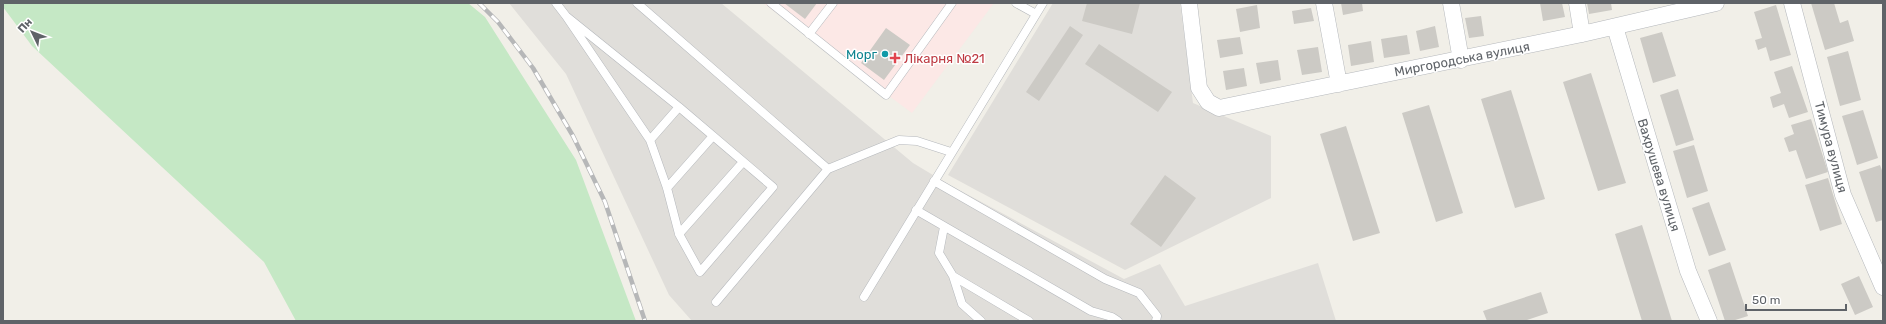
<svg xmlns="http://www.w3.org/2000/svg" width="1886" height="324" font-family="Rubik,sans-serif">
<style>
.industrial{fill:#e0deda}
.medical{fill:#fce8e6}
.green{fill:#c5e8c5}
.building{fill:#cccac5}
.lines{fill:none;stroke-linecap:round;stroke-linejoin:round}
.service-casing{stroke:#b5b8bc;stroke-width:9}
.minor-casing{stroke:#b5b8bc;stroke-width:17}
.service{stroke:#fff;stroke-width:8}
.minor{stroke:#fff;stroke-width:16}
.rail-casing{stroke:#b6b7b8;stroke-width:4.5}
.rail{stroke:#fff;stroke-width:3;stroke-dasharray:9;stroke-linecap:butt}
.culture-dot{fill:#0f9aa8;stroke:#fff;stroke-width:1.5}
.health-dot{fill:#e0444e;stroke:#fff;stroke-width:1.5}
.labels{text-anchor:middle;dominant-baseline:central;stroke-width:3;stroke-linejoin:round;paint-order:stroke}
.culture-label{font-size:13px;fill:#0d838f;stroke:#fff;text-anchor:end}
.health-label{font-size:13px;fill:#be3a42;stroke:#fff;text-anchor:start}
.street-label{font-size:13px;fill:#5f6368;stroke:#fff}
</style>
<rect width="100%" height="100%" fill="#f1efe8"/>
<path class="industrial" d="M509,3H721L913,163L948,184L1124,279L1160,264L1185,306L1318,263L1336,321H692L669,295L566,74Z
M1053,3H1180L1193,103L1271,136V198L1125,270L948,175Z"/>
<path class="medical" d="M763,3H994L912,113Z"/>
<path class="green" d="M3,3H468L485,17L576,160L636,321H296L264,262L32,46L3,7Z"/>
<path class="building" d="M784,3H817L805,19Z
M1087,3H1140L1132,34L1082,21Z
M1341,3H1362L1363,11L1343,15Z
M1540,3H1562L1565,17L1543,21Z
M1587,3H1611L1612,10L1589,14Z
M1811,3H1834L1840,23L1848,20L1854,41L1825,50Z
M1257,5L1260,28L1240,32L1236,9Z
M1776,5L1791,55L1770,61L1766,47L1758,50L1755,40L1762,38L1754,12Z
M1311,8L1314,21L1294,24L1292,11Z
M1481,16L1484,36L1469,38L1465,18Z
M1070,26L1083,35L1039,101L1026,92Z
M1435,26L1439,47L1420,51L1416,31Z
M886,28L910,45L884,80L861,63Z
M1662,32L1676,76L1653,83L1640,38Z
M1407,35L1410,54L1384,58L1381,39Z
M1240,37L1243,54L1220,58L1217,40Z
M1371,41L1374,62L1351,66L1348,45Z
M1099,44L1172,92L1158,112L1085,64Z
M1318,47L1322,72L1302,75L1297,50Z
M1848,51L1861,100L1840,106L1827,57Z
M1278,60L1281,80L1260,84L1256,63Z
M1792,66L1808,112L1789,118L1784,104L1773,108L1770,97L1781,93L1774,72Z
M1244,68L1247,86L1226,90L1223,71Z
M1591,73L1626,183L1598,191L1563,82Z
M1678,89L1694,140L1676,146L1660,95Z
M1511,90L1545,199L1515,208L1481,99Z
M1429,105L1463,213L1436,222L1402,113Z
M1863,110L1878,158L1857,165L1842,116Z
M1811,119L1828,172L1806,179L1796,150L1789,152L1784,138L1794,134L1791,125Z
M1346,126L1380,233L1353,241L1320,134Z
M1694,145L1708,191L1687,198L1673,151Z
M1880,165L1883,173V220L1876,222L1859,172Z
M1165,175L1196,198L1161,247L1130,224Z
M1828,178L1842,224L1820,231L1805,185Z
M1709,202L1726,250L1709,256L1692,208Z
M1642,225L1672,321H1642L1615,234Z
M1730,262L1748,316L1732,321H1725L1708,270Z
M1859,276L1873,307L1855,315L1841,284Z
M1541,292L1548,313L1524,321H1487L1483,311Z"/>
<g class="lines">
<defs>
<path id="service" d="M556,3L566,16L679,107L773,187L700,272L679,234L667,188L650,140L566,16
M637,3L828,169L716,302
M771,3L886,95L952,3
M1016,3L1036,14
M809,34L833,3
M650,140L679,107
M828,169L899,140L917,141L951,152
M934,181L1105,279L1139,293L1157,316L1156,321
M667,188L713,136
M916,210L1091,311L1112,317L1118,321
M944,227L939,253L953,276L1029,321
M679,234L743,162
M953,276L962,304L981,321
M864,297L1043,3"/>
<path id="minor" d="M1189,3L1199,88L1208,102L1219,108L1582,34L1716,3
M1324,3L1339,84
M1451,3L1461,60
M1577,3L1582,34
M1792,3L1843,195L1883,287
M1615,27L1688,271L1709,321"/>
</defs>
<use href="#service" class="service-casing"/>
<use href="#minor" class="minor-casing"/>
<use href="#service" class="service"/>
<use href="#minor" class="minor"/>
<defs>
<path id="rail" d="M479,3L498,22L533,68L573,136L605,202L645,321"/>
</defs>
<use href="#rail" class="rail-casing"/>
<use href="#rail" class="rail"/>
</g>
<circle class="culture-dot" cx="885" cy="54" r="4"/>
<path class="health-dot" d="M893 52h4v4h4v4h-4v4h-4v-4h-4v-4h4z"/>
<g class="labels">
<g class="culture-label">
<text x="877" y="54">Морг</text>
</g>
<g class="health-label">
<text x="904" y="58">Лікарня №21</text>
</g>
<g class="street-label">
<text transform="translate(1462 59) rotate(-11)">Миргородська вулиця</text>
<text transform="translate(1831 147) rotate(75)">Тимура вулиця</text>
<text transform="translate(1659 175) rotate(73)">Вахрушева вулиця</text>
</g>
</g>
<rect width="1886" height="324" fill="none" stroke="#5f6368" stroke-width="8"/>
<g transform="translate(32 32) rotate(313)" stroke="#ffffff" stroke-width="3" paint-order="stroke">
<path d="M0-3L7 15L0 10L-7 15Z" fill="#5f6368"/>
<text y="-6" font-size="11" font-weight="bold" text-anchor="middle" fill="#5f6368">Пн</text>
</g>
<path d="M1746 304v6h100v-6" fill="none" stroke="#5f6368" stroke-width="2"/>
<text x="1752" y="304" font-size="12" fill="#5f6368" stroke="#ffffff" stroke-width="3" paint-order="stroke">50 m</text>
</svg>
